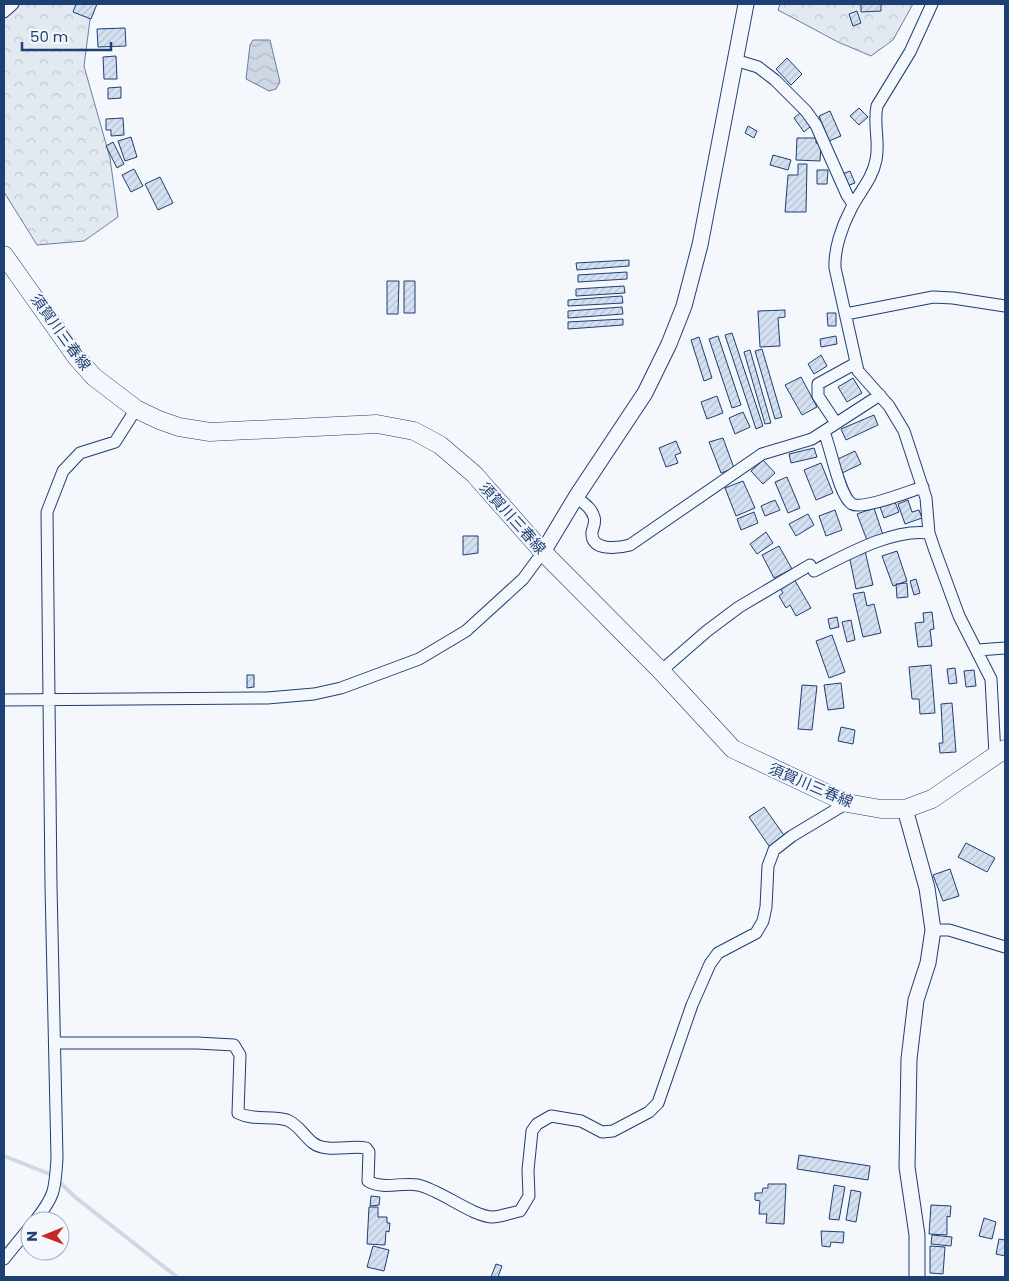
<svg xmlns="http://www.w3.org/2000/svg" width="1009" height="1281" font-family="Poppins,'Noto Sans JP',sans-serif">
<style>
.forest{fill:url(#forest-crowns);stroke:#687fa3}
.water{fill:url(#water-waves);stroke:#687fa3}
.lines{fill:none;stroke-linecap:round;stroke-linejoin:round}
.stream{stroke:#cfd7e4;stroke-width:4}
.building{fill:url(#building-hatch);stroke:#1d3f73}
.street-casing{stroke:#1d3f73;stroke-width:13}
.secondary-casing{stroke:#1d3f73;stroke-width:17}
.primary-casing{stroke:#1d3f73;stroke-width:19}
.street{stroke:#f4f7fb;stroke-width:11}
.secondary{stroke:#f4f7fb;stroke-width:15}
.primary{stroke:#f4f7fb;stroke-width:18}
.labels{text-anchor:middle;dominant-baseline:central;stroke-width:4;stroke-linejoin:round;paint-order:stroke}
.street-label{font-size:15px;fill:#1d3f73;stroke:#f4f7fb}
</style>
<defs>
<pattern id="forest-crowns" width="20" height="18" patternUnits="userSpaceOnUse" patternTransform="scale(1.25)"><rect width="20" height="18" fill="#e3e9f0"/><path d="M2 6a3 3 0 1 1 6 0M12 15a3 3 0 1 1 6 0" fill="none" stroke="#c2c9d1"/></pattern>
<pattern id="water-waves" width="16" height="10" patternUnits="userSpaceOnUse" patternTransform="scale(1.25)"><rect width="16" height="10" fill="#cfd7e4"/><path d="M0 5q4-4 8 0t8 0" fill="none" stroke="#b1bac7"/></pattern>
<pattern id="building-hatch" width="6" height="6" patternUnits="userSpaceOnUse" patternTransform="scale(1.25)"><rect width="6" height="6" fill="#d5e0f0"/><path d="M-1 1l2-2M0 6l6-6M5 7l2-2" fill="none" stroke="#b6c1d1"/></pattern>
</defs>
<rect width="100%" height="100%" fill="#f4f7fb"/>
<path class="forest" d="M4,4H92L84,66L110,158L118,217L84,241L37,245L4,192Z
M780,4H913L893,40L871,56L838,42L778,10Z"/>
<path class="water" d="M253,40H270L280,82L276,89L269,91L246,79L250,45Z"/>
<g class="lines">
<path class="stream" d="M4,1156L52,1175L75,1197L177,1277"/>
</g>
<path class="building" d="M76,4H97L91,19L73,12Z
M861,4H881V11L861,12Z
M857,11L861,23L853,26L849,14Z
M125,28L126,46L98,47L97,29Z
M116,56L117,79H104L103,57Z
M787,58L802,74L791,85L776,69Z
M121,87V98L108,99V88Z
M859,108L868,117L859,125L850,116Z
M830,111L841,136L829,141L819,116Z
M801,112L811,126L804,132L794,118Z
M123,118L124,135L111,136V130H106V119Z
M748,126L757,131L754,138L745,133Z
M131,137L137,157L125,161L118,141Z
M797,138H816V143L821,144L820,161L796,160Z
M113,142L124,164L117,168L106,146Z
M773,155L791,160L788,170L770,165Z
M798,164H807L806,212H785L788,175H798Z
M134,169L143,186L131,192L122,175Z
M817,170H828L827,184H817Z
M850,171L855,183L847,186L842,174Z
M160,177L173,203L158,210L145,184Z
M629,260V266L577,270L576,263Z
M627,272V279L578,282V275Z
M387,281H399L398,314H387Z
M404,281H415V313H404Z
M624,286L625,293L576,296V289Z
M622,296L623,303L568,306V300Z
M622,307L623,314L568,318V311Z
M785,310V317L778,318L780,346L760,347L758,311Z
M827,313H836V326H828Z
M623,319V325L568,329V322Z
M732,333L763,426L756,429L725,335Z
M718,336L741,405L732,408L709,339Z
M836,336L837,344L821,347L820,339Z
M699,337L712,378L704,381L691,340Z
M762,349L782,417L775,419L755,351Z
M750,350L771,423L765,424L744,352Z
M821,355L827,366L814,374L808,364Z
M801,377L817,407L802,415L785,385Z
M853,378L862,393L847,402L838,387Z
M717,396L723,413L707,419L701,402Z
M743,412L750,427L735,434L729,418Z
M874,415L878,425L846,440L841,429Z
M723,438L734,468L721,473L709,442Z
M676,441L681,453L675,455L678,463L666,467L659,448Z
M814,448L817,457L791,463L789,454Z
M855,451L861,464L842,473L836,460Z
M763,460L775,473L763,484L751,471Z
M821,463L833,493L816,500L804,470Z
M787,477L800,508L788,513L775,482Z
M743,481L755,508L736,516L725,488Z
M775,500L780,510L765,516L761,506Z
M908,500L912,512L919,510L922,518L905,524L898,504Z
M895,502L899,512L884,518L880,507Z
M874,508L884,538L868,543L857,514Z
M835,510L842,530L826,536L819,516Z
M754,512L758,523L741,530L737,519Z
M808,514L814,525L796,536L789,524Z
M766,532L773,543L757,554L750,544Z
M463,536H478V553L463,555Z
M779,546L792,569L774,578L762,555Z
M865,551L873,585L856,589L849,555Z
M897,551L907,581L893,586L882,556Z
M794,579L811,608L796,616L790,605L786,608L779,596L783,593L780,588Z
M916,579L920,593L914,595L910,581Z
M907,583L908,597L897,598L896,584Z
M864,592L867,606L874,604L881,633L863,637L853,594Z
M932,612L934,629L930,630L932,646L918,647L915,623L924,622L923,613Z
M837,617L839,627L830,629L828,619Z
M851,620L855,640L847,642L842,622Z
M832,635L845,672L829,678L816,641Z
M931,665L935,713L920,714L919,699H912L909,667Z
M955,668L957,683L949,684L947,669Z
M974,670L976,686L966,687L964,671Z
M247,675H254V687L247,688Z
M841,683L844,708L828,710L824,685Z
M802,685L817,686L812,730L798,729Z
M952,703L956,752L940,753L939,743H943L941,704Z
M841,727L855,730L853,744L838,741Z
M764,807L786,838L771,849L749,817Z
M966,843L995,858L987,872L958,857Z
M950,869L959,896L943,901L933,875Z
M799,1155L870,1166L868,1180L797,1169Z
M768,1184H786L784,1224L766,1223L767,1214H759L760,1201L755,1200V1193H762L763,1188H768Z
M834,1185L845,1187L839,1220L829,1219Z
M851,1190L861,1192L856,1222L846,1220Z
M371,1196L380,1197L379,1205L370,1206Z
M931,1205L951,1206L950,1217L947,1216V1235L929,1234Z
M369,1207H378V1217H387V1223H390L389,1232L386,1231L385,1245L367,1244Z
M984,1218L996,1222L992,1239L979,1236Z
M821,1231L844,1232L843,1243L831,1242L830,1247L822,1246Z
M932,1235L952,1237L951,1246L931,1244Z
M999,1239L1005,1240V1256L996,1254Z
M373,1246L389,1250L384,1271L367,1267Z
M930,1246L945,1247L943,1274L930,1273Z
M496,1264L502,1266L498,1277H491Z"/>
<g class="lines">
<defs>
<path id="street" d="M932,4L910,52L877,106C873,124 880,142 876,160C872,180 859,192 851,209C842,226 834,249 835,268L858,371L889,406L904,431L926,498L929,533L934,548L959,616L991,679L995,755
M4,12L13,4
M735,60L758,67L775,80L806,111L816,125L847,195L853,204
M846,314L933,297L953,298L1005,306
M836,423L818,396V384L856,363
M824,432C831,448 839,496 852,504C863,510 910,491 923,487
M576,497C583,503 591,507 594,517C596,523 593,527 592,532C590,552 619,548 630,545L762,454L812,439L880,395
M814,571C846,555 893,528 929,533
M978,650L1005,648
M661,671L707,631L739,607L810,565
M4,700L267,698L314,694L341,688L419,659L466,631L523,579L543,552
M933,930H949L1005,947
M55,1043H197L234,1045L240,1055L238,1113C254,1121 271,1115 287,1120C298,1124 304,1136 313,1143C326,1153 351,1145 366,1148L369,1152L368,1181C383,1190 402,1182 418,1185C441,1190 473,1217 493,1217C502,1216 511,1213 520,1211L529,1196L528,1170L532,1131L537,1124L551,1116L581,1121L602,1132L613,1131L649,1112L658,1103L692,1005L710,964L718,953L756,933L763,921L766,907L768,866L774,850L792,836L847,803
M35,1221C55,1196 55,1190 57,1158L51,886L47,512L63,471L80,453L115,442L136,409
M4,1259L30,1227"/>
<path id="secondary" d="M543,552L576,497L645,393L669,344L684,306L700,245L746,4
M905,809L927,888L933,930L928,963L916,1000L909,1059L907,1167L917,1235V1277"/>
<path id="primary" d="M4,255L77,358L94,377L136,409L159,420L179,427L210,432L377,424L414,431L440,445L474,474L543,552L661,671L733,749L847,803L881,809H905L932,799L1005,749"/>
</defs>
<use href="#street" class="street-casing"/>
<use href="#secondary" class="secondary-casing"/>
<use href="#primary" class="primary-casing"/>
<use href="#street" class="street"/>
<use href="#secondary" class="secondary"/>
<use href="#primary" class="primary"/>
</g>
<g class="labels">
<g class="street-label">
<text transform="translate(61 332) rotate(54)">須賀川三春線</text>
<text transform="translate(513 518) rotate(48)">須賀川三春線</text>
<text transform="translate(811 785) rotate(23)">須賀川三春線</text>
</g>
</g>
<rect width="1009" height="1281" fill="none" stroke="#1d3f73" stroke-width="10"/>
<g transform="translate(45 1236) rotate(269)"><circle r="24" fill="#f4f7fb" stroke="#9eadc5"/>
<path d="M0-4L9 19L0 12L-9 19Z" fill="#c62828"/>
<text y="-8" font-size="14" font-weight="bold" text-anchor="middle" fill="#1d3f73">N</text>
</g>
<path d="M22 42v8h89v-8" fill="none" stroke="#1d3f73" stroke-width="2.5"/>
<text x="30" y="42" font-size="15" fill="#1d3f73" stroke="#f4f7fb" stroke-width="4" paint-order="stroke">50 m</text>
</svg>
